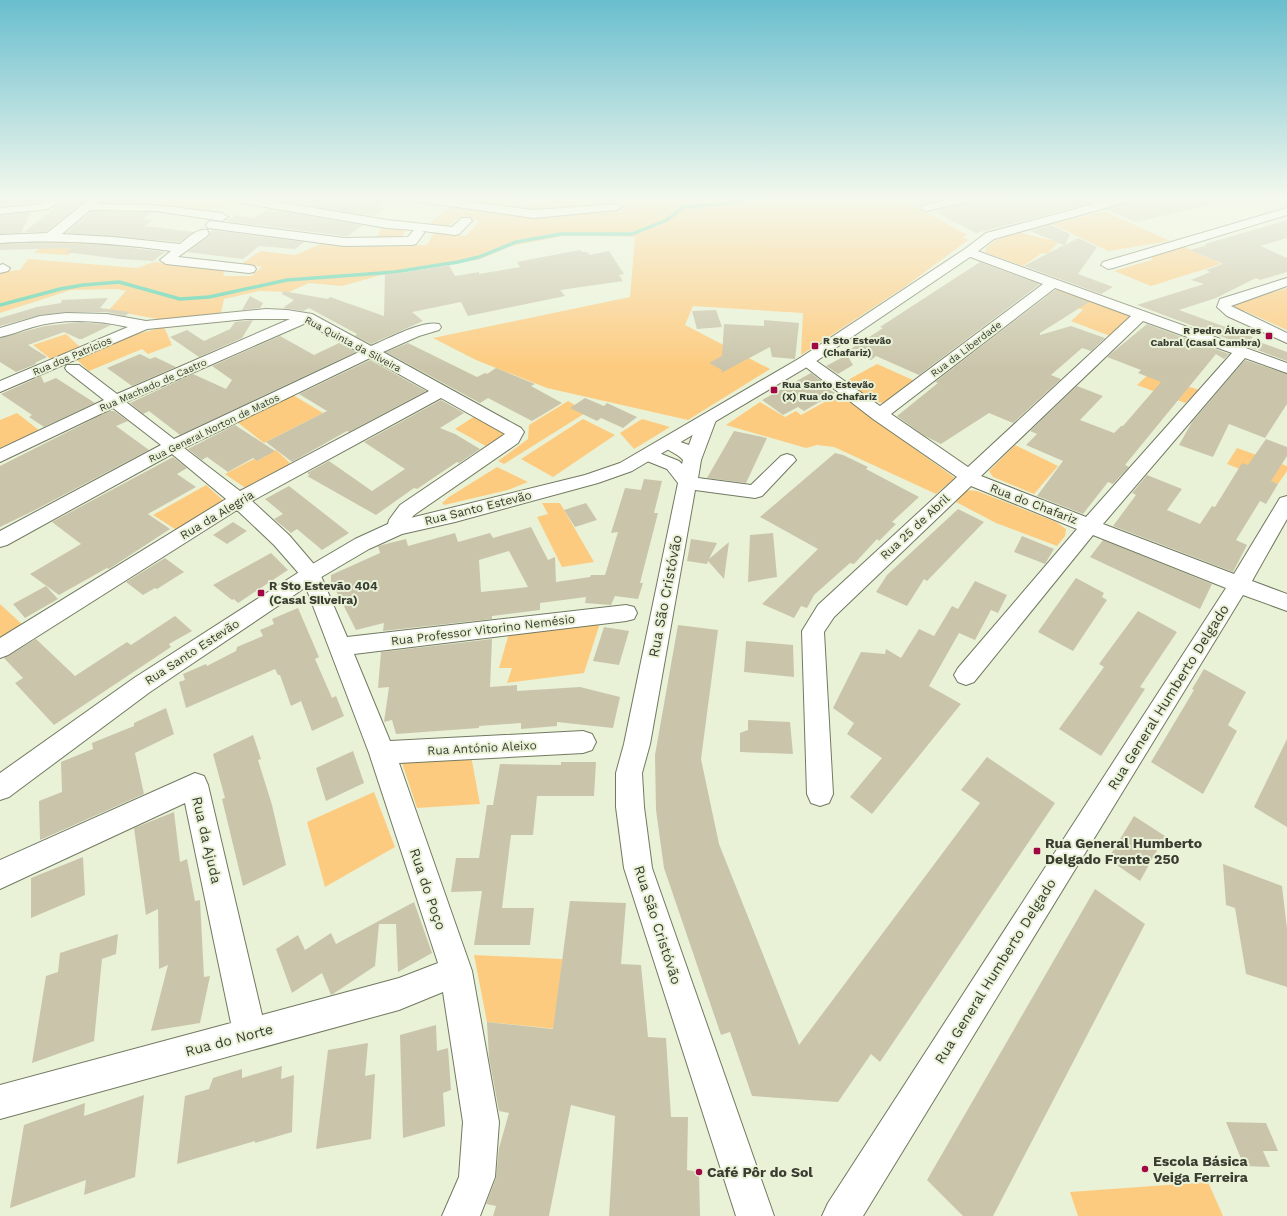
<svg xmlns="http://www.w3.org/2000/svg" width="1287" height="1216" font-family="'Work Sans',sans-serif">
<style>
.green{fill:#fdcb7f}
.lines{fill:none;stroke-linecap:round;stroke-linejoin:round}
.stream{stroke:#4ccda7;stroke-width:3.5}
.building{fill:#cac5aa;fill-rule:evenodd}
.street-casing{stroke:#717a61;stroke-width:2}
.secondary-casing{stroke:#717a61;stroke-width:2}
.street{fill:#fff;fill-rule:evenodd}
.secondary{fill:#fff;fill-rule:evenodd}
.poi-dot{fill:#a10645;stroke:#e9f2d7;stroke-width:1.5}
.labels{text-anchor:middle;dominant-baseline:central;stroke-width:4;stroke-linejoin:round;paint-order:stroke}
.far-poi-label{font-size:10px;font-weight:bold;fill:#383c31;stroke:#e9f2d7;text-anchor:start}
.far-street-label{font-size:10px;fill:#383c31;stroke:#e9f2d7}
.street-label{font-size:12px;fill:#383c31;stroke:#e9f2d7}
.poi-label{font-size:12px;font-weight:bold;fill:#383c31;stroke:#e9f2d7;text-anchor:start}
.near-street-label{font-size:14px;fill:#383c31;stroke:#e9f2d7}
.near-poi-label{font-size:14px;font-weight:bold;fill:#383c31;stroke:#e9f2d7;text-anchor:start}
</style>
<rect width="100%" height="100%" fill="#e9f2d7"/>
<path class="green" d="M143,198H236L225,207H214L209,211L135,205Z
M474,198H516L505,208L467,203Z
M519,198H563L542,211L527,210L536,201Z
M570,198H902L967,235L963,237L968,240L906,286L801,355L803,313L693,306L685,325L770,369L688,420L547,388L476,360L433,338L630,297L635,237L568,235L511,246L481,259L385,274L342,286L309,283L289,292L259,291L224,299L221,313L189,318L163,320L109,310L126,291L117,289L71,290L0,313V272L20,270L28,259L137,268L154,262L223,269L224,276H251L262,267L241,264L261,251L295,255L323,243L427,245L434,233L466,236L480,221L458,218L447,228L428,225L450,206L536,217L564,216L629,208L627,204L610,202H596L591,207L548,210Z
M1104,211L1170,241L1108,251L1052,224Z
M382,227L407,229L400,239L376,240Z
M1020,233L1059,242L1047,254L1042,253L1023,266L987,253L985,250C992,239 1007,236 1020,233Z
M48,240L89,241L68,255L34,253Z
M1181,245L1221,264L1151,286L1114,271L1152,260L1151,255Z
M1287,288V330L1245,311L1239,313L1233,309L1234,305Z
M1058,289L1133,315L1110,336L1071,321L1083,310L1046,296Z
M164,327L172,345L148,354L142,349L89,371L75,358L129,336Z
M66,334L81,348L52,360L33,345Z
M877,364L915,381L888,404L873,401L846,381Z
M1150,373L1199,390L1185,403L1137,385Z
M839,394L955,478L936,494L834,447L817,445L806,448L726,425L760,402L785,417L796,411L801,415Z
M293,395L323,413L264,443L237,422Z
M568,401L587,412L504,464L498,461L528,439L529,425Z
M17,413L40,431L0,450V420Z
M475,416L505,433L507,436L491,449L455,429Z
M583,419L615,435L553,477L521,459Z
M642,419L670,427L634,449L620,433Z
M1015,445L1058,466L1034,494L993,477L989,471Z
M1237,448L1287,466V471L1278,484L1227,464Z
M276,450L292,465L249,488L244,487L225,474L254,459L257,461Z
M497,467L528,482L508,490L444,505L442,503L449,497Z
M206,485L224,501L178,531L153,515Z
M966,490L977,491L1056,522L1066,529L1065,536L1057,546L996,523L956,502Z
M542,503H560L594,562L562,567L537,517L548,514Z
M0,604L25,627L0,641Z
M600,623L584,673L507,683L512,668H499L509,633Z
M471,756L480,804L417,808L402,763Z
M374,792L395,847L325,887L307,822Z
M474,955L562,959L557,1029L487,1022Z
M1208,1182L1223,1216H1078L1070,1192Z"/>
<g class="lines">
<path class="stream" d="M0,305L60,289L83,285L119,282L180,299L209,297L287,280L395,272L458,262L479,257L516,242L561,234H632L667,220L683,207L723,204L757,198"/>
</g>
<path class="building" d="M19,198H37L35,203L0,206V201Z
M68,198H88L46,232H24Z
M292,198L333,201L337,198H388L378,208L384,209L374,216L287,202Z
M910,198H947L922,204Z
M977,198H1011L1021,203L1040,198H1078L1088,204L976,233L934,211L974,201Z
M1137,198H1209V205L1136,222L1106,209L1134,201Z
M269,209L363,225L348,236H344L226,221L236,215L253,218Z
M31,212L21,233L0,234V215Z
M91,212H152L143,219L154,220L144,226L194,232L180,242L66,233Z
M1287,220V238L1260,246L1287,258V272L1260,280L1256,278L1216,298L1179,310L1253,337L1251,339L1287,352V361L1137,305L1204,284L1191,280L1210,272L1206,270L1223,264L1190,250L1207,245L1205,244Z
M1051,225L1070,234L1065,245L1078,238L1097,247L1078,274L1113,287L1101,294L1024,266L1064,245L1030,231Z
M212,230L304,242L295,249L259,246L243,259L187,252L208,237Z
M43,243L107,245L165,252L153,261L120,259L65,252L71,248L0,250V244Z
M580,250L582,252H587L590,255L609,251L624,274L619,275L623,281L560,290L565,296L468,316L461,302L412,312L423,321L371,344L355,336L357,334L309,308L303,311L283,308L294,300L282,294L283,291L328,299L330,297L384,316L385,274L408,272L449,265L455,276L479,272V274L520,267L517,262Z
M980,262L1040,284L919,375L876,356L871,360L849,350L883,328L880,327Z
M1055,290L1089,302L1040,333V335L1071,326L1105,338L1091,351L1082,348L1051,375L1061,379L1013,423L989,413L941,444L923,435L897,416L938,383L935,382Z
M250,296L263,303L260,308L242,310Z
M108,298L100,308L130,312L125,316L107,312H66L40,315L0,326V318L37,307L61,303L62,300Z
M716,310L722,327L697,329L692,311Z
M253,320L242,338L199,357L170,337L187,330L204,341L230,329L235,322Z
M764,320L799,323L795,359L772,357L770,347L721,373L722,370L709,363L722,356L724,324L764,326Z
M80,322L111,325L82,339H79L64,332L28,345L47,357L35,363L36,364L16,372L0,362V338L45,326Z
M1147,324L1229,354L1224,359L1216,354L1125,465L1129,467L1113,484L1108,482L1083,514L1037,496L1063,461L1026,445L1037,434L1030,431L1077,386L1103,396L1080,420L1114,433L1121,426H1123L1161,382L1138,373L1141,370L1107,357Z
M280,336L314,355L339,343L356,352L180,435L149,411L143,414L130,403L193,374L226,389L232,380L212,366Z
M408,343L477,377L485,373L487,374L496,368L535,384L531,386L562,403L532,421L488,398L480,403L386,352Z
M140,354L150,359L155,357L176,367L132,386L107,368Z
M847,355L853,365L838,374L826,366Z
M370,360L426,391L349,432L347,431L292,462L266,442L327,411L299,394Z
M1245,360L1287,374V404L1265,438L1229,424L1213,457L1179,445L1192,422Z
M811,373L824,383L822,385L835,393L804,411L798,407L783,415L762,400Z
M41,376L44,383L56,378L95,403L44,427L29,417L32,415L1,394Z
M585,398L604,406L607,403L637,417L623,428L601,418L597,421L570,408Z
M441,400L464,413L440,428L455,434L480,449L459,463L457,462L417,489L414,488L376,515L307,476L310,475L307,473L329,461L372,491L405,469L364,442Z
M109,411H114L128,421L116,426L149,450L35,510L0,527V466Z
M235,425L275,451L257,461L253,458L228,472L207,457L202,460L188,449Z
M734,431L767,438L746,483L707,478Z
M1266,439L1287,447V456L1271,481L1278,484L1266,504L1260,501L1236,540L1247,545L1233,572L1113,526L1136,495L1132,493L1147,475L1182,489L1167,510L1200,524L1212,506L1215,507L1242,463L1248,465Z
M835,453L843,455L868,467L866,469L919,497L892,522L896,524L879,541L877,539L854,564L850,563L814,595L807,608L801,606L794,618L762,604L818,549L760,517Z
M173,457L187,468L177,474L196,487L148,514L170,529L109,569L107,568L59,595L30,574L81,544L52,522Z
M644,479L662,481L654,513H658L640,583H643L638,599L615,596L611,605L585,603L586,597L540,603V610L492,616V619L383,631L384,623L356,630L331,581V575L380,553L378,546L406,539L408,546L455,533L458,542L490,533L493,538L531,527L548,560L555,557L556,582L590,577L591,575H605L618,532L611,533L625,488L641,490ZM509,551L528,587L481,592L479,560Z
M289,486L349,533L322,550L297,529L291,533L274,519L283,514L265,499Z
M586,503L597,520L575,527L564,510Z
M958,509L984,522L927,581L924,579L907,606L876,592L887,575Z
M233,522L247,531L227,544L213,535Z
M773,533L777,577L748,582L750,535Z
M1022,536L1054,549L1045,564L1014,552Z
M691,539L717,543L709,559L729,542L724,579L708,561L707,564L687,561Z
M1103,540L1212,584L1200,609L1090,557Z
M271,553L288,570L238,603L234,599L232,600L213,585Z
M165,558L184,572L157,589L155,588L143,595L126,582Z
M1076,578L1104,593L1102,597L1107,600L1073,651L1038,632Z
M975,581L1007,595L998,613L991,610L975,640L959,633L929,686L961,704L872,814L850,797L882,758L847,734L854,723L833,708L861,652L885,654L886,649L901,658L919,629L934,636L952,606L958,609Z
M46,586L58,599L25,618L13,604Z
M298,608L319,657L315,659L332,698L336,696L344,716L312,731L301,701L291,706L280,675H278L275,669L186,708L179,682L185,680L183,674L206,664L207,666L236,651L237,647L263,636L260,630L274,624L272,619Z
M1138,611L1177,632L1140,687L1145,689L1101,756L1059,729L1104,667L1099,664Z
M175,616L192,631L169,644L171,647L54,725L15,683L23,678L4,658L36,639L75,676L127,642L131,645Z
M678,625L718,630L701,759L719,844L799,1045L980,803L961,790L987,757L1055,803L880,1062L871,1054L838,1102L752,1096L730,1032L721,1035L664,868L656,810L655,755Z
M604,627L629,631L619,665L593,661Z
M492,639L490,687L517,685V691L580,687L620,697L613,728L557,722V726L521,729V723L479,726V728L396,734L392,720L384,722L389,687L378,688L381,652Z
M746,641L793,645L794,677L744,672Z
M1204,669L1246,692L1228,725L1237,731L1203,794L1151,762L1194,690L1192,689Z
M166,708L174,734L135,753L144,794L40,840L39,801L62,792L61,762L93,749L92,743L134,726V723Z
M748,720L790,722L793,754L740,752V733L748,730Z
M253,735L261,759L258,760L272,805L286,865L243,886L222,799L225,798L213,754Z
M1287,739V827L1254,807Z
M353,751L364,783L326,801L316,768Z
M561,762H596L594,796H537L533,835H511L502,908H534L530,945H474L482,891L451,892L456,858H479L487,805H493L500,764L561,765Z
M174,812L180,862L187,859L195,901L200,900L204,977L210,976L200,1023L151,1031L168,965L159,969L158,909L146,915L134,828Z
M1134,816L1165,836L1140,881L1108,859Z
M83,857L85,895L31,918V878Z
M1223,864L1282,886L1287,929V987L1246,974L1235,908L1226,905Z
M1095,889L1145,924L993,1216H963L927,1180Z
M570,901L626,903L621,964L641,965L648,1037L666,1038L671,1117H688L687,1170L699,1172L700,1216H609L615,1116L571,1105L549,1216H493L496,1206L486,1204L496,1178L499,1148L509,1113L499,1111L489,1058L487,1022L553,1029Z
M414,902L432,953L398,972L396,924H379L375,966L333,994L331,995L322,973L292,993L276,949L298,935L305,950L331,933L336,944Z
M118,934L116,954L102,959L94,1041L32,1063L46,976L58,972L60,953Z
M436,1025L437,1051L448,1048L451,1090L443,1093L445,1126L403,1138L400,1035Z
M368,1043L365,1076L375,1074L371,1139L316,1149L328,1050Z
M282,1066L281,1079L294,1075L292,1132L255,1143V1141L177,1164L185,1096L209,1089L213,1078L242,1069V1078Z
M144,1095L135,1177L84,1195L86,1180L10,1208L24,1125L85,1103L84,1116Z
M1226,1122L1266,1123L1278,1151H1263L1270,1167L1244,1166Z"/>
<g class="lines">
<defs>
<path id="street" d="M51,198H65L48,209L0,214V208L41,204Z
M91,198H104L98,204L156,205L222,213L228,217L222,221L156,211L90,210L62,234L113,237L180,244C188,238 197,228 207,230L209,233L207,236L178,257L249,265L254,266L256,269L254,272L249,273L166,264L160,260L171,251C114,243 57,239 0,243V235L47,233Z
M238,198H252L387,220L452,227L462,218H470L472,221L459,234L455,235L423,231L424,233L416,244L412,245L344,246L208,228L206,225L208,222L212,221L344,238L408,237L414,230L387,228L242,203L238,202L236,200Z
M408,198H441L534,210L616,204L622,207L616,210L534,218L414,201Z
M954,198H976L974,200L926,211L920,208L922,206Z
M1079,198H1095L1108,206L1102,209Z
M1287,208V215L1113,268L1108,269L1101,265L1103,262Z
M969,248L1287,363V373L1245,358L1103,524L1234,574L1280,498L1287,496V519L1252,581L1287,594V611L1243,595L863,1216H822L828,1203L1226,588L1093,535L974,682L966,685L958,682L954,675L958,668L1077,529L971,486L834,617L824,632L833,794L829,803L820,806L811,803L807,794L802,631L818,605L957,477L873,419L798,361L800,358H812L880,406L1043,284L965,255L963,252L965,249ZM1055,288L1131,316L968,467L891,414ZM1143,321L1232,353L1086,517L981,476Z
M3,264L10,268L8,271L0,273V265Z
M1287,278V286L1231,306L1287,333V343L1227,316L1217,307L1220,299Z
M266,309L287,310L312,314L371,346C388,339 422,320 439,324L441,327L439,330L419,336L383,352L521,428L524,432L518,443L414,515L409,521L404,533L397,535L390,533L387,528L389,520L400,505L505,434L441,398L252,501L289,535L318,569L347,637L626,605L634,607L637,613L634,619L626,621L354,654L390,741L583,731L592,734L596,742L592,750L583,753L399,763L472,971L499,1122L495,1177L480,1216H442L459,1177L463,1122L443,992L399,1010L0,1119V1085L231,1023L185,803L0,889V860L195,773L204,776L208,785L262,1015L399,978L438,963L369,753L302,577L274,545L237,510L8,655L0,658V638L226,499L172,454L7,545L0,547V531L161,445L113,408L0,462V449L104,400L67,371L65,368L67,365H79L117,394L290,319H246L147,329L0,392V381L128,327C96,320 64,318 33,327C22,330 11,335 0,337V328L40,316L66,313L107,314L146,321ZM306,323L359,352L174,439L126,402ZM370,358L429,391L240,491L184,448Z
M707,415L713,416L716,420L701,460L698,478L751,485L781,456L787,454L793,456L796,460L762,496L755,498L695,490L650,744L642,773L644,807L652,868L774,1216H736L624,868L616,807V773L624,744L678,483L667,469L642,459L639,455L642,451L648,449L654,451L679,461L682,464L683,460C676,452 666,451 660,443L663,439L669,438L689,445L698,420L701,416Z"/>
<path id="secondary" d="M1116,198H1136L1134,200L994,239L973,255L812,364L632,471L598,483L455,522L402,534L369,549L318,579L150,692L9,797L0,800V773L134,678L304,569L355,539L390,523L585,475L620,463L800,358L965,249L986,233Z"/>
</defs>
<use href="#street" class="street-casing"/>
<use href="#secondary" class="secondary-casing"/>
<use href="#street" class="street"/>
<use href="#secondary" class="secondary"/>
</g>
<linearGradient id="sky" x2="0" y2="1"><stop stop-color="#69bece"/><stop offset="0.54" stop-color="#f5f9ed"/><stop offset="1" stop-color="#f5f9ed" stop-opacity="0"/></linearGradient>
<rect width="1287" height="368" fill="url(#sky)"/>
<g class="poi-dot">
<rect x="1265" y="332" width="8" height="8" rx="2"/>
<rect x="811" y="342" width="8" height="8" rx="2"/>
<rect x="770" y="386" width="8" height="8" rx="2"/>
<rect x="257" y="589" width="8" height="8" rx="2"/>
<rect x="1033" y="847" width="8" height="8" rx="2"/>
<circle cx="1145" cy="1169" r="4"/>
<circle cx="699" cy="1172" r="4"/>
</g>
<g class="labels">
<g class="far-poi-label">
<text x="1261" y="330" text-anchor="end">R Pedro Álvares<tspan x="1261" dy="12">Cabral (Casal Cambra)</tspan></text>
<text x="823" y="340">R Sto Estevão<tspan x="823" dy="12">(Chafariz)</tspan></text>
<text x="782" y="384">Rua Santo Estevão<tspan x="782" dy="12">(X) Rua do Chafariz</tspan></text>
</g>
<g class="far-street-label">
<text transform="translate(353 344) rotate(28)">Rua Quinta da Silveira</text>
<text transform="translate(966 349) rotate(-37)">Rua da Liberdade</text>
<text transform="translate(72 356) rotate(-23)">Rua dos Patrícios</text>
<text transform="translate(153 385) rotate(-24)">Rua Machado de Castro</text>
<text transform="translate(214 428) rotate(-26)">Rua General Norton de Matos</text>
</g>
<g class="street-label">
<text transform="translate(1034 504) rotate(21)">Rua do Chafariz</text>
<text transform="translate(478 508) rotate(-14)">Rua Santo Estevão</text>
<text transform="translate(217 515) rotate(-31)">Rua da Alegria</text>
<text transform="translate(915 527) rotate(-43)">Rua 25 de Abril</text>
<text transform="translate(483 630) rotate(-7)">Rua Professor Vitorino Nemésio</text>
<text transform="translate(192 652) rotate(-33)">Rua Santo Estevão</text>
<text transform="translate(482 748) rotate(-3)">Rua António Aleixo</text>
</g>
<g class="poi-label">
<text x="269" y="586">R Sto Estevão 404<tspan x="269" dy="14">(Casal Silveira)</tspan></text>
</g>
<g class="near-street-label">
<text transform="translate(665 596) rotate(-79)">Rua São Cristóvão</text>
<text transform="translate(1168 697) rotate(-58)">Rua General Humberto Delgado</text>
<text transform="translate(207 840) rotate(77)">Rua da Ajuda</text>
<text transform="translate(428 889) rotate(71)">Rua do Poço</text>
<text transform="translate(658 925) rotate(72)">Rua São Cristóvão</text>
<text transform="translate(995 971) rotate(-58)">Rua General Humberto Delgado</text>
<text transform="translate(229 1040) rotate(-15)">Rua do Norte</text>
</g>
<g class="near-poi-label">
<text x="1045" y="843">Rua General Humberto<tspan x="1045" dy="16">Delgado Frente 250</tspan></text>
<text x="1153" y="1161">Escola Básica<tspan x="1153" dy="16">Veiga Ferreira</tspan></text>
<text x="707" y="1172">Café Pôr do Sol</text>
</g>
</g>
</svg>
